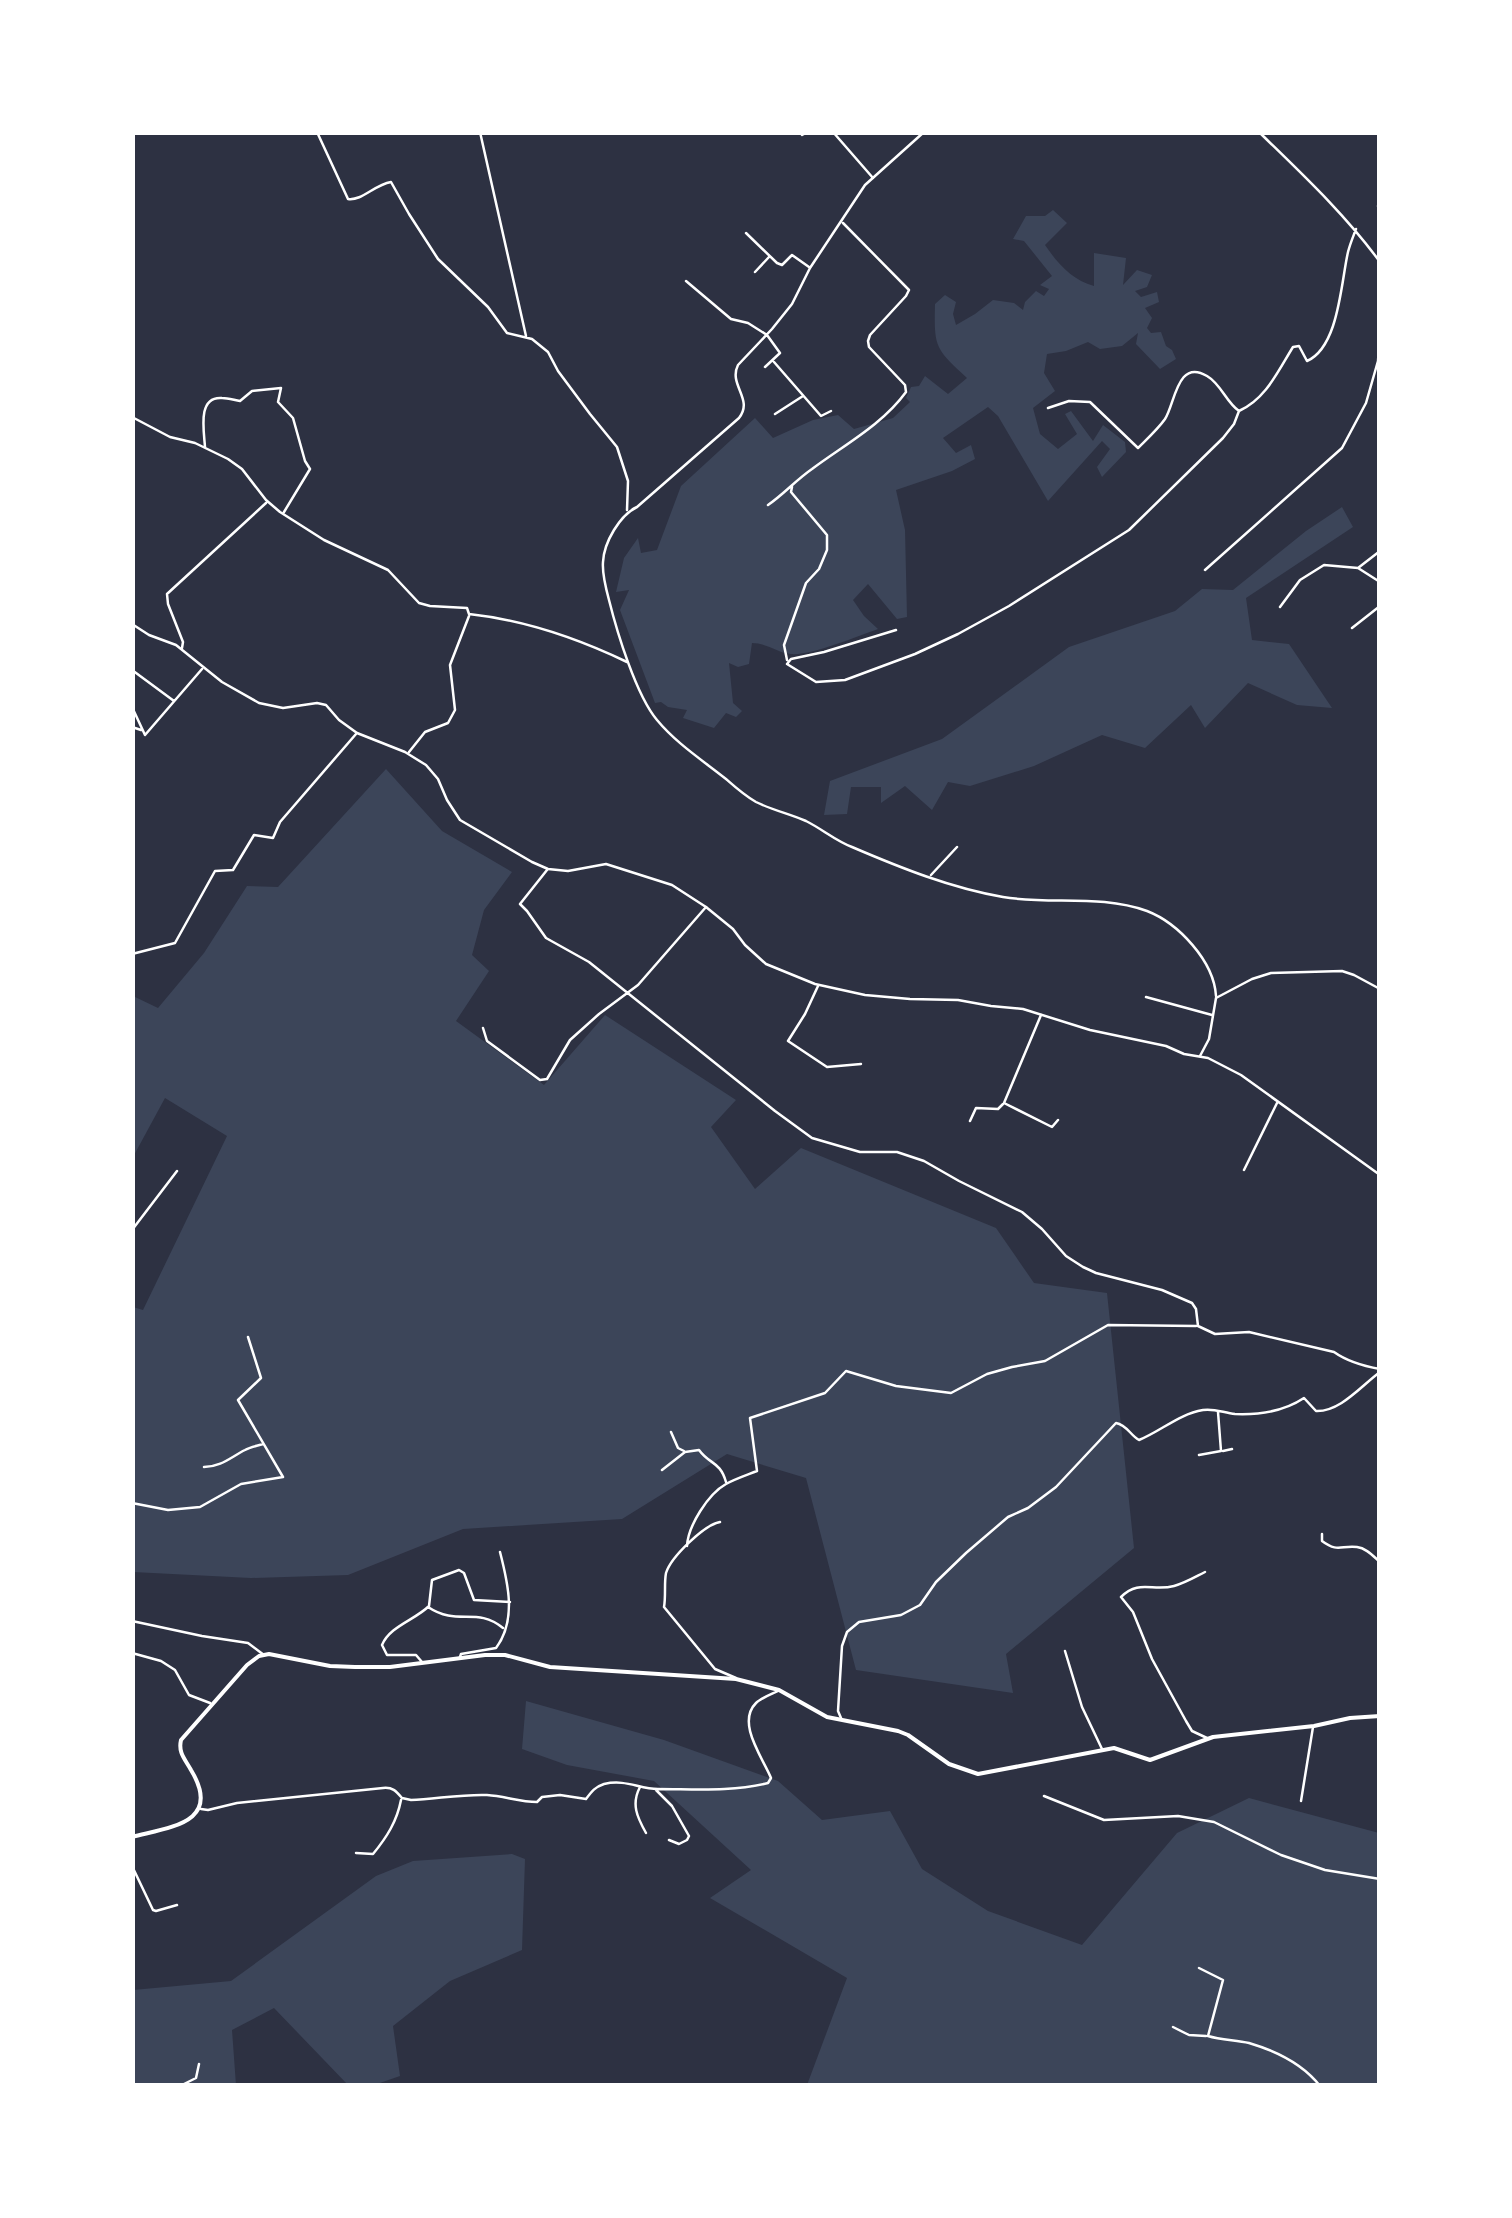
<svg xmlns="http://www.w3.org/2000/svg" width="1512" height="2218" font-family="Barlow,sans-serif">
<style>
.green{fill:#3c4559}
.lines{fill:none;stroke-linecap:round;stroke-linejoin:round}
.minor{stroke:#fff;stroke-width:2.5}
.tertiary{stroke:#fff;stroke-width:2.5}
.secondary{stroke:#fff;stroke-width:4}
</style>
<rect width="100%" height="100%" fill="#2d3142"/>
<path class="green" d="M1053,210L1067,223L1045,245C1058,264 1072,280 1094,286V253L1126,258L1123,285L1137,270L1152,275L1147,287L1135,291L1141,297L1157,292L1159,302L1145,308L1152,318L1147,328L1151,333L1161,332L1166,346L1172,350L1176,359L1160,369L1136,344L1138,333L1122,346L1100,349L1088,342L1066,351L1047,354L1044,373L1055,391L1033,408L1040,434L1058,449L1077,434L1065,414L1071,411L1093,441L1103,425L1125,442L1126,452L1102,477L1097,467L1110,449L1102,441L1048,501L998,416L988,407L943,438L956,453L971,445L975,459L952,471L896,490L905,530L907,617L897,619L868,584L853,600L864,616L878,629C858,636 810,656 791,654C778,653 767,643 752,643L749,664L738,667L729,663L733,703L742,711L736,717L726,713L714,728L683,718L687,710L668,707L661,702L655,703L620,610L629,590L616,592L624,558L638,538L641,553L657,550L681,486L755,418L773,438L813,420L838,415L854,429L893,418L910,402L906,398L911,387L919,386L925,376L948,394L967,378C935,348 934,348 935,304L945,295L956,302L953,314L956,325L975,314L993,300L1014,303L1023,310L1025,302L1036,291L1044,296L1049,289L1040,285L1052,276L1024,241L1013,239L1026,216H1045Z
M1342,507L1353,527L1246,598L1252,640L1289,644L1332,708L1297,705L1248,683L1205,728L1191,705L1145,748L1102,735L1034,766L970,786L948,782L932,810L905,786L881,803V787H851L847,814L824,815L830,781L942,739L1069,647L1175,611L1202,589L1233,590L1306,531Z
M386,769L442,831L512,872L484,910L472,955L489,971L456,1021L544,1085L605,1015L736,1100L711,1127L755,1189L801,1148L996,1228L1034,1283L1107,1293L1134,1548L1006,1654L1013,1693L856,1670L806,1478L727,1454L622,1519L463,1529L348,1575L251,1578L133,1572V1307L143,1310L227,1136L165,1098L133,1157V996L158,1008L204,953L247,886L278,887Z
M526,1701L664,1740L778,1781L822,1820L890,1811L922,1869L988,1911L1082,1945L1177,1833L1249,1798L1379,1833V2085H807L847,1978L710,1898L751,1870L654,1781L567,1765L522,1749Z
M512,1854L525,1859L522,1950L450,1981L393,2026L400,2076L374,2085H348L274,2008L232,2030L236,2085L133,2086V1990L231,1981L376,1876L413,1861Z"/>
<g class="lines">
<path class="minor" d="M317,132L348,199C362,201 374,185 391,182L409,214L438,259L488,307L507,333L532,339L548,352L558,371L590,414L617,447L628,481L627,510
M480,132L526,336
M833,132L873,178
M924,132L865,185L810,268L792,304L772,329L738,365C728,385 754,399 739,418L637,507C620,515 604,542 603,562C602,574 606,589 609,600C617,632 636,695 657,720C676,743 702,760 726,779C735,787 745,796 756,802C772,810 790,814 806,821C822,829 836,841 852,847C901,868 951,888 1003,897C1051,905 1100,894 1147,911C1178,923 1214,961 1216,996
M1259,132C1302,174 1344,213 1380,262
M802,135L808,132
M1378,206L1380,205
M746,233L777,263L782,265L792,255L809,267
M1380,271V276
M755,272L769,257
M686,281L731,319L748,323L767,335L780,353L765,367
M774,362L821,416L831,411
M1048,408L1069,401L1090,402L1138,448C1147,439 1158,429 1165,419C1175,404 1177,358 1207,376C1221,384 1226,402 1239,411C1266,399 1278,371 1293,347L1299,346L1307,361C1339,347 1341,282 1348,252C1350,244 1353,237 1356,229
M775,414L803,396
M132,417L170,437L195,443L228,459L242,469L266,500L280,512L324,540L388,570L419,603L430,606L467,608L469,614C524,620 577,638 627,662
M205,447C204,431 197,396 222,398C228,398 234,400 240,401L252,391L281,388L278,402L293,418L305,461L310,469L284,512
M768,505C784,494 796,480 812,469C844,445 882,425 906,392L905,385L869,347L868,341L870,335L906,296L909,290L843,223
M1380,551L1358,568L1380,582
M1205,570L1342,448L1366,403L1378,361L1380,331
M1280,607L1300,580L1324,565L1358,568
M1352,628L1380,606
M896,630L824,652L791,659L787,664L816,682L845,680L915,654L958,634L1009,606L1129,530L1223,438L1234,424L1239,411
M182,648L183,642L168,604L167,594L266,503
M787,660L784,645L806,583L819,569L827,550V535L791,492L792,487
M132,670L174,701
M132,707L145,735L202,669
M132,727L141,730
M409,752L425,732L448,723L455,710L450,665L469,616
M547,870L520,904L527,911L546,938L589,962L775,1111L812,1138L860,1152H897L924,1161L959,1181L1022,1212L1042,1229L1066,1256L1083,1267L1096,1273L1162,1290L1192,1303L1196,1309L1198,1326L1215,1334L1249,1332L1334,1352C1348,1362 1363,1366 1380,1369
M931,875L957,847
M132,954L175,943L215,871L233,870L254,835L273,838L280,822L356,734
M818,986L805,1014L788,1041L827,1067L861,1064
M1146,997L1212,1015
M1041,1015L1004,1103L1052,1127L1058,1120
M483,1028L487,1041L540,1080L547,1079L570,1040L599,1014L638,985L706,907
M970,1121L976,1108L998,1109L1003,1104
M1244,1170L1277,1103
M132,1230L177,1171
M671,1432L678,1448L684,1451
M1223,1451L1232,1449
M1199,1455L1221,1451L1218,1412
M204,1467C221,1467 231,1457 245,1450C250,1447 257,1446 263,1444
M662,1470L685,1452L699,1450C710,1465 720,1461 726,1482
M132,1503L168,1510L200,1507L241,1484L283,1477L238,1400L261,1378L248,1337
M720,1522C704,1525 671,1557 666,1573C664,1583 666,1596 664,1607L715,1669L736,1678
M1322,1534V1541C1338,1553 1341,1545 1357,1547C1366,1548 1373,1556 1380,1562
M687,1546C688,1526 708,1494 726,1484C735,1479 747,1475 757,1471L750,1418L825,1393L846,1371L896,1386L951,1393L987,1374L1012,1367L1045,1361L1108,1325L1196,1326
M1205,1572C1195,1577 1185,1583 1174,1586C1153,1592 1139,1579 1121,1597L1133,1612L1152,1659L1186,1721L1192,1731L1207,1738
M1380,1586V1605
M428,1607C458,1627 476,1606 503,1628
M132,1621L202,1636L248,1643L264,1655
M1065,1651L1082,1707L1102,1749
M132,1653L161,1661L175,1670L189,1695L210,1703
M460,1657L461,1654L496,1648C517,1620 508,1583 500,1552
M422,1662L416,1655H387L382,1645C390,1626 415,1620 429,1606L432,1580L459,1570L464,1573L474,1600L510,1602
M841,1718L838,1711L842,1646L847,1632L859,1622L901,1615L920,1605L936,1582L966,1553L1008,1517L1028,1508L1056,1487L1116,1423C1127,1425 1130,1435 1139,1440C1161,1431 1179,1414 1203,1410C1214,1408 1224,1413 1235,1414C1259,1415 1283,1412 1304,1398L1316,1411C1340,1412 1361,1386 1380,1372
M640,1787C631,1804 637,1817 646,1833
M656,1790L672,1806L689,1836L687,1840L679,1844L669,1840
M1044,1796L1104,1820L1178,1816L1214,1822L1281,1855L1325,1870L1380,1879
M1301,1801L1313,1727
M201,1809L208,1810L237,1803L383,1788C393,1787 396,1791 402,1798L411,1800C436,1799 462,1794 487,1795C504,1796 520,1802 537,1802L542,1797L560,1795L586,1799C592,1791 595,1787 604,1784C626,1779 639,1789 658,1789C695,1789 732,1792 768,1783L771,1778C763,1758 736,1723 756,1703C761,1698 772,1694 778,1691
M356,1853L373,1854C387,1837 397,1821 401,1800
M132,1866L153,1910L156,1911L177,1905
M1199,1968L1223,1980L1208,2036C1221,2040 1236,2040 1249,2043C1276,2051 1302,2063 1320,2086
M1173,2027L1189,2035L1206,2036
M180,2086L196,2078L199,2064"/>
<path class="tertiary" d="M132,624L149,635L176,645L222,682L259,703L283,708L317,703L326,705L339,720L357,733L405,752L426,765L438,779L447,800L460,820L532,862L548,869L568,871L606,864L672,885L706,907L733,929L745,945L766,964L815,984L865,995L910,999L958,1000L991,1006L1023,1009L1090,1030L1166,1046L1184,1054L1208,1058L1241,1075L1380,1175
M1200,1056L1209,1039L1216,998L1252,979L1271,973L1342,971L1354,975L1380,989"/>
<path class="secondary" d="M132,1837C170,1827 223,1823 191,1770C185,1759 178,1753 181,1740L247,1665L259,1656L269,1654L330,1666L355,1667H390L485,1655H505L550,1667L736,1679L779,1690L827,1717L898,1731L908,1735L949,1764L978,1774L1114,1748L1150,1760L1213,1737L1314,1726L1350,1718L1380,1716"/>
</g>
<rect width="1512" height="2218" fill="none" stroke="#ffffff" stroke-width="270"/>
</svg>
